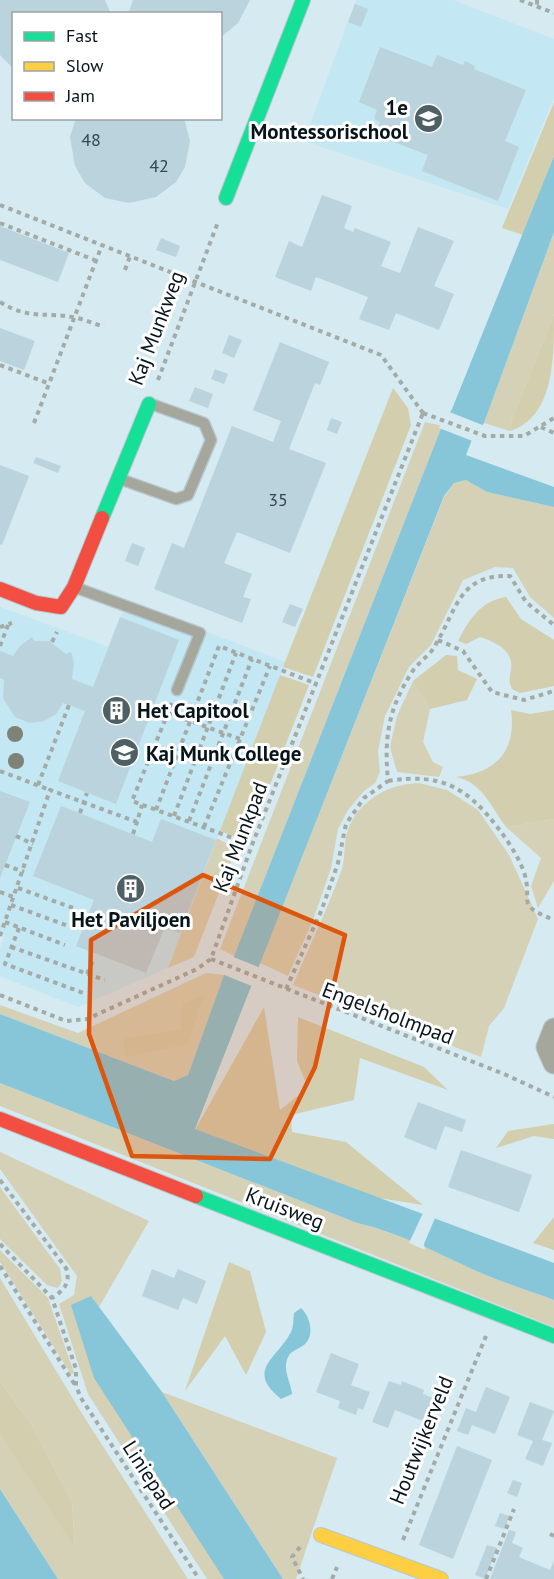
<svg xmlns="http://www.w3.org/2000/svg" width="554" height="1579" font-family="'PT Sans',sans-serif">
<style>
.built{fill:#c3e7f3}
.green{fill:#d5d1b6}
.forest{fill:#d3ceae}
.water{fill:#87c6d9}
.pier{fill:#d5eaf1}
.building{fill:#bad3dc}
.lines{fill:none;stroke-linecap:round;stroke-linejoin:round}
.lane-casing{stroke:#b7c7cc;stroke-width:13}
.street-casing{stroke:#b7c7cc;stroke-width:23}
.fast-casing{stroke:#b7c7cc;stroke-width:16}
.slow-casing{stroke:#b7c7cc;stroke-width:16}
.jam-casing{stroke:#b7c7cc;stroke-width:16}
.path{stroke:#a4aaa6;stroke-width:4;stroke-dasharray:4.5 4.5;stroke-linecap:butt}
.lane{stroke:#a5a79d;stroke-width:10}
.street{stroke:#a5a79d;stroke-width:21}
.fast{stroke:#16e098;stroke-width:14}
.slow{stroke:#ffcf43;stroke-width:14}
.jam{stroke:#f24e42;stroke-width:14}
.tree{fill:#7f8276}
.marked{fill:#dd560d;fill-opacity:0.2;stroke:#dd560d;stroke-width:4.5;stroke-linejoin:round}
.labels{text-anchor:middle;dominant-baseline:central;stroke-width:6;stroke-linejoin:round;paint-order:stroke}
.number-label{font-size:18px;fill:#35464c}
.poi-label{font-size:21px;font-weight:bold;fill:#07151a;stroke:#fff;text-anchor:start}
.street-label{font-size:21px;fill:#07151a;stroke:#fff}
</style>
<rect width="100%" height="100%" fill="#d5eaf1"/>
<path class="built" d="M356,0H453L554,39V97L508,209L304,141Z
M127,601L285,662L168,968L78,1007L0,976V948L5,935L0,933V607L109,647Z"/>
<path class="green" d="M554,232V314L512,419L510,431L484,423Z
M425,422L442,426L234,956L220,949Z
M466,480L487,492L554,507V618L530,597L513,568L495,567L463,580L431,645L409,667L385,716L378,751L380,772L375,783L364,791L348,810L338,829L331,868L313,920L288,976L260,963L444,497L454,483Z
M413,681L430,709L423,742L433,762L443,767L439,777L397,772L390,747L397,716Z
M419,783L447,790L478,810L509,855L538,919L504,1008L489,1026L481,1057L293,985C309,947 328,908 342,869C345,859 344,847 346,837C354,803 386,784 419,783Z
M554,819V881L538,908L531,886L541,858L506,827Z
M217,838L236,849L194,957L168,968Z
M206,973L224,975L188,1075L174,1081L0,1014V1005L78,1033Z
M0,1083L357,1223C399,1233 434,1251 472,1269C498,1281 527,1290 554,1300V1327L0,1106Z
M0,1152L149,1221L99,1307L91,1296L224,1579H207L88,1394L59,1304L74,1295L77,1276L0,1169Z
M0,1187L60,1269L62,1281L58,1288L47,1285L0,1239Z
M0,1250L48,1298L74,1373L71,1374L0,1262Z
M0,1278L81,1412L188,1579H58L0,1489V1435L75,1546L72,1502L32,1426L0,1381Z
M162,1392L337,1458L296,1579H283Z"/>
<path class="forest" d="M554,102V156L523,235L502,228Z
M554,314C554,360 554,417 510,431L512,419Z
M393,388L408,408L411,425L313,677L283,667Z
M506,597L521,619L554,640V686L520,693L512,689C508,680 510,678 511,669C514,650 495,642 480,637L466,644L458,641C469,620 480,601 506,597Z
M446,655L457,656L458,670L477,679L467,700L430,709L413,681Z
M280,675L309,685L248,841L220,831Z
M511,710L530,714L554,710V819L506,827C492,808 482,782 456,777C495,773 517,752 511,710Z
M204,994L188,1044L125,1057L124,1039L181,1029L183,1004Z
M264,1007L280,1110L308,1088L297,1061L298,1017L424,1067L448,1090L360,1058L354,1100L291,1115L292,1132L346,1142L423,1205L373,1197L195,1130Z
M554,1124V1139L534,1136L496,1148L508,1131Z
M554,1217V1250L533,1243Z
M229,1262L250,1271L266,1332L246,1375L225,1336L185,1391Z
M0,1381L32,1426L72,1502L75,1548L0,1435Z"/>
<path class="water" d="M554,156V232L484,423L473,437L466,455L554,487V507L487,492L466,480L454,483L444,496L195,1129L554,1263V1300C527,1290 498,1281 472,1269C433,1251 400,1233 357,1223L0,1083V1014L174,1081L188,1075L224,975L234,956L442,426L452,409Z
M91,1296L162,1392L283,1579H224L94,1378L71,1305Z
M301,1308C309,1315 315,1333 306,1343C301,1349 292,1349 288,1357C282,1370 291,1382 292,1394L281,1399C245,1370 277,1359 291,1332C294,1326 293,1319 294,1313Z
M0,1489L58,1579H0Z"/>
<path class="pier" d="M447,411L485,426L475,442L439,428Z
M231,956L261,968L254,987L222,974Z
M423,1213L435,1218L424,1244L425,1250L409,1243Z"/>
<path class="building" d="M0,0H105L111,14H14V69L0,55Z
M133,0H250L238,23L220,38V14H128Z
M355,4L368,9L361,27L348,22Z
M380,47L432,67L437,55L463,65L465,61L475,66L474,69L526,90L505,141L519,147L498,201L422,171L428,155L375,135L380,122L374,119L377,110L359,102Z
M76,118H184L190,141L185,167L176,182L156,197L129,203L105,198L85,183L75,166L70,137Z
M322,195L352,206L344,228L353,232L355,228L391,242L381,266L400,273L418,227L454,241L434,286L454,294L439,330L396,313L389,330L359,319L368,297L316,277L311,291L275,277L289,241L302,247Z
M0,226L69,253L58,282L0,260Z
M161,238L180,246L176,257L156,250Z
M0,328L35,341L24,370L0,361Z
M229,335L242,340L234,358L222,353Z
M280,342L329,362L320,385L315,383L289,449L326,463L290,553L237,532L224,563L252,574L243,597L251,599L242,623L154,589L172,543L184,548L232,426L273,442L281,421L253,410Z
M215,369L228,374L224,384L211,379Z
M195,387L213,394L208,408L189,401Z
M331,418L342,422L337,434L327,430Z
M36,457L61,466L58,473L33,463Z
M0,465L29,476L2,545L0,544Z
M132,543L145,548L138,566L125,561Z
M290,604L303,609L295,627L282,622Z
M120,617L179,640L116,804L58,781L85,711L63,703L56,714L44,721L30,723L15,717L3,698L4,680L0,678V651L13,656L20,646L32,637L34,641H49L66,654L71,652L74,663L72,679L93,687Z
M0,791L30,802L0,878Z
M61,806L152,842L161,819L216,840L180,933L165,927L146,973L76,946L94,900L33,876Z
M418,1102L466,1120L462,1132L445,1126L436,1150L404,1137Z
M461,1150L532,1175L519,1212L448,1187Z
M152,1269L174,1278L178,1269L206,1281L197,1304L183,1298L178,1310L142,1296Z
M331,1353L359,1364L351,1385L370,1392L363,1410L358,1408L356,1415L338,1408L340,1401L316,1392Z
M389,1381L401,1385L402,1381L424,1390L423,1394L437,1400L428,1423L395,1410L388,1428L372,1422Z
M486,1387L510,1397L495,1434L472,1425L468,1435L457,1431L466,1408L476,1412Z
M530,1402L554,1411L542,1440L552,1443L543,1466L525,1459L533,1441L517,1435Z
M422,1430L433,1434L425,1456L414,1452Z
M457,1446L492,1460L453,1559L419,1545Z
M513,1480L522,1483L517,1497L507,1493Z
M500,1513L509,1516L505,1529L495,1526Z
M509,1530L516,1532L512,1543L523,1548L519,1557L550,1570L554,1561V1579H490Z
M487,1545L497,1548L485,1579L475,1575Z"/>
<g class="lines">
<defs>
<path id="lane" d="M120,479L176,499L188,495L211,440L204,423L151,404
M74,587L200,633L177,690"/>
<path id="street" d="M554,1029L547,1047L554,1063"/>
<path id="fast" d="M226,198L303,0
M102,518L149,404
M196,1196L554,1336"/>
<path id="slow" d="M321,1535L441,1579"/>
<path id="jam" d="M0,589L36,603L61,607L74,587L102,518
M0,1119L196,1196"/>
</defs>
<use href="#lane" class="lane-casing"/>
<use href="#street" class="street-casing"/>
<use href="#fast" class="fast-casing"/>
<use href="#slow" class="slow-casing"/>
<use href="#jam" class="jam-casing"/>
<path class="path" d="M520,0L554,13
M537,0V7
M0,205L381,355L423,413
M0,223L97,261
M125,270L130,256
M0,302C31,321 47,311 77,318C86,320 95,324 104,327
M0,365L50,384
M158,380L218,222
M423,413L485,436H524L554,418
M34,423L102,245
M541,427L554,433
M0,627L12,623
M438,640L463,651L492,692L524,700L554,691
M52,642L57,632
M0,646L8,625
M172,703L132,801L252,845
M168,713L240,739
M0,771L50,790
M388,781C441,773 466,786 498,828C508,841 518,856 524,872C534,904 513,903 554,920
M38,785L69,705
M156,810L219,646L317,684
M80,813L87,793
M174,816L236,653
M189,821L252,659
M204,827L270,666
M133,834L137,822
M16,836L33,844
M5,865L24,872
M18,888L73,908
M0,892L14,897
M11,905L71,927
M5,922L65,945
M19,928L5,964L86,994
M0,936L50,790L137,822L142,805
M11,947L105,980
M211,959L504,1074L554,1097
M87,974L94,958
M286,989L322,909L338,863L346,824L364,798L388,781C384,738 388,709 412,672C419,661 431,655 436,644C457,609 459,574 510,576L526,602L554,625
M0,995L66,1021L87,1019L197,969L211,959L252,845L423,413
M0,1180L66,1268C71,1283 64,1290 52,1298
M0,1244L52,1298L76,1369V1386L81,1398L199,1579
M0,1266L75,1385
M550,1534L554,1536
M403,1540L486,1336
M300,1547L292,1557L303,1579
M332,1579L337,1567
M486,1579L514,1509"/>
<use href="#lane" class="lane"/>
<use href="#street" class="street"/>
<use href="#fast" class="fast"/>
<use href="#slow" class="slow"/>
<use href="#jam" class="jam"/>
</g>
<g class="tree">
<circle cx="15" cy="734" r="8"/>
<circle cx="16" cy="761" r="8"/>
</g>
<path class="marked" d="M203,875L345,935L315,1067L270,1159L132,1156L89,1034L91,940Z"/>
<defs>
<symbol id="school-disc" viewBox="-11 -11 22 22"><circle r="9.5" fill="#4f6065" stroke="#fff"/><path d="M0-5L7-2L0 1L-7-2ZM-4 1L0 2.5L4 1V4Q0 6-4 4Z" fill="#fff"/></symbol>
<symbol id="building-disc" viewBox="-11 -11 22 22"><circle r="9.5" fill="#4f6065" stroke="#fff"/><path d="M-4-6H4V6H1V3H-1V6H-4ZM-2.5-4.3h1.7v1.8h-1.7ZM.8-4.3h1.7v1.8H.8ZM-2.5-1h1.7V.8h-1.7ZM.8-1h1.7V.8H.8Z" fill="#fff"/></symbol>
</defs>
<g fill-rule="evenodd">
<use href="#school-disc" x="412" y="102" width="33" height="33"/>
<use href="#building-disc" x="100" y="694" width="33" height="33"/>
<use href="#school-disc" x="108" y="736" width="33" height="33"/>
<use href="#building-disc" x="114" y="872" width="33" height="33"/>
</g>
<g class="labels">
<g class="number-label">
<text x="91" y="139">48</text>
<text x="159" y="165">42</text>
<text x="278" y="499">35</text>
</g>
<g class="poi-label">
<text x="408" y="107" text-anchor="end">1e<tspan x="408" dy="24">Montessorischool</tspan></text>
<text x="137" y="710">Het Capitool</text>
<text x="146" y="753">Kaj Munk College</text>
<text x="131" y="919" text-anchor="middle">Het Paviljoen</text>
</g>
<g class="street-label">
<text transform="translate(156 328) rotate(-69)">Kaj Munkweg</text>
<text transform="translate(240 837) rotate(-69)">Kaj Munkpad</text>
<text transform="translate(388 1013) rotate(21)">Engelsholmpad</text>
<text transform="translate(285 1208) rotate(21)">Kruisweg</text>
<text transform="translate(421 1440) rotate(-68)">Houtwijkerveld</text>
<text transform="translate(149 1475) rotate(57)">Liniepad</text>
</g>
</g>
<rect x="12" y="12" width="210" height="108" fill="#ffffff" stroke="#9ca1a3" stroke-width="1.5"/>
<rect x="24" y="32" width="30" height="9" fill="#16e098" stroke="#9ca1a3" stroke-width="1.5"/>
<text x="66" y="42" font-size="18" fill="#07151a">Fast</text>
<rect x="24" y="62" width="30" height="9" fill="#ffcf43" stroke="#9ca1a3" stroke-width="1.5"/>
<text x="66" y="72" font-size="18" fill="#07151a">Slow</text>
<rect x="24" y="92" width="30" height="9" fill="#f24e42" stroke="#9ca1a3" stroke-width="1.5"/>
<text x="66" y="102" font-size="18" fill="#07151a">Jam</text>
</svg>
